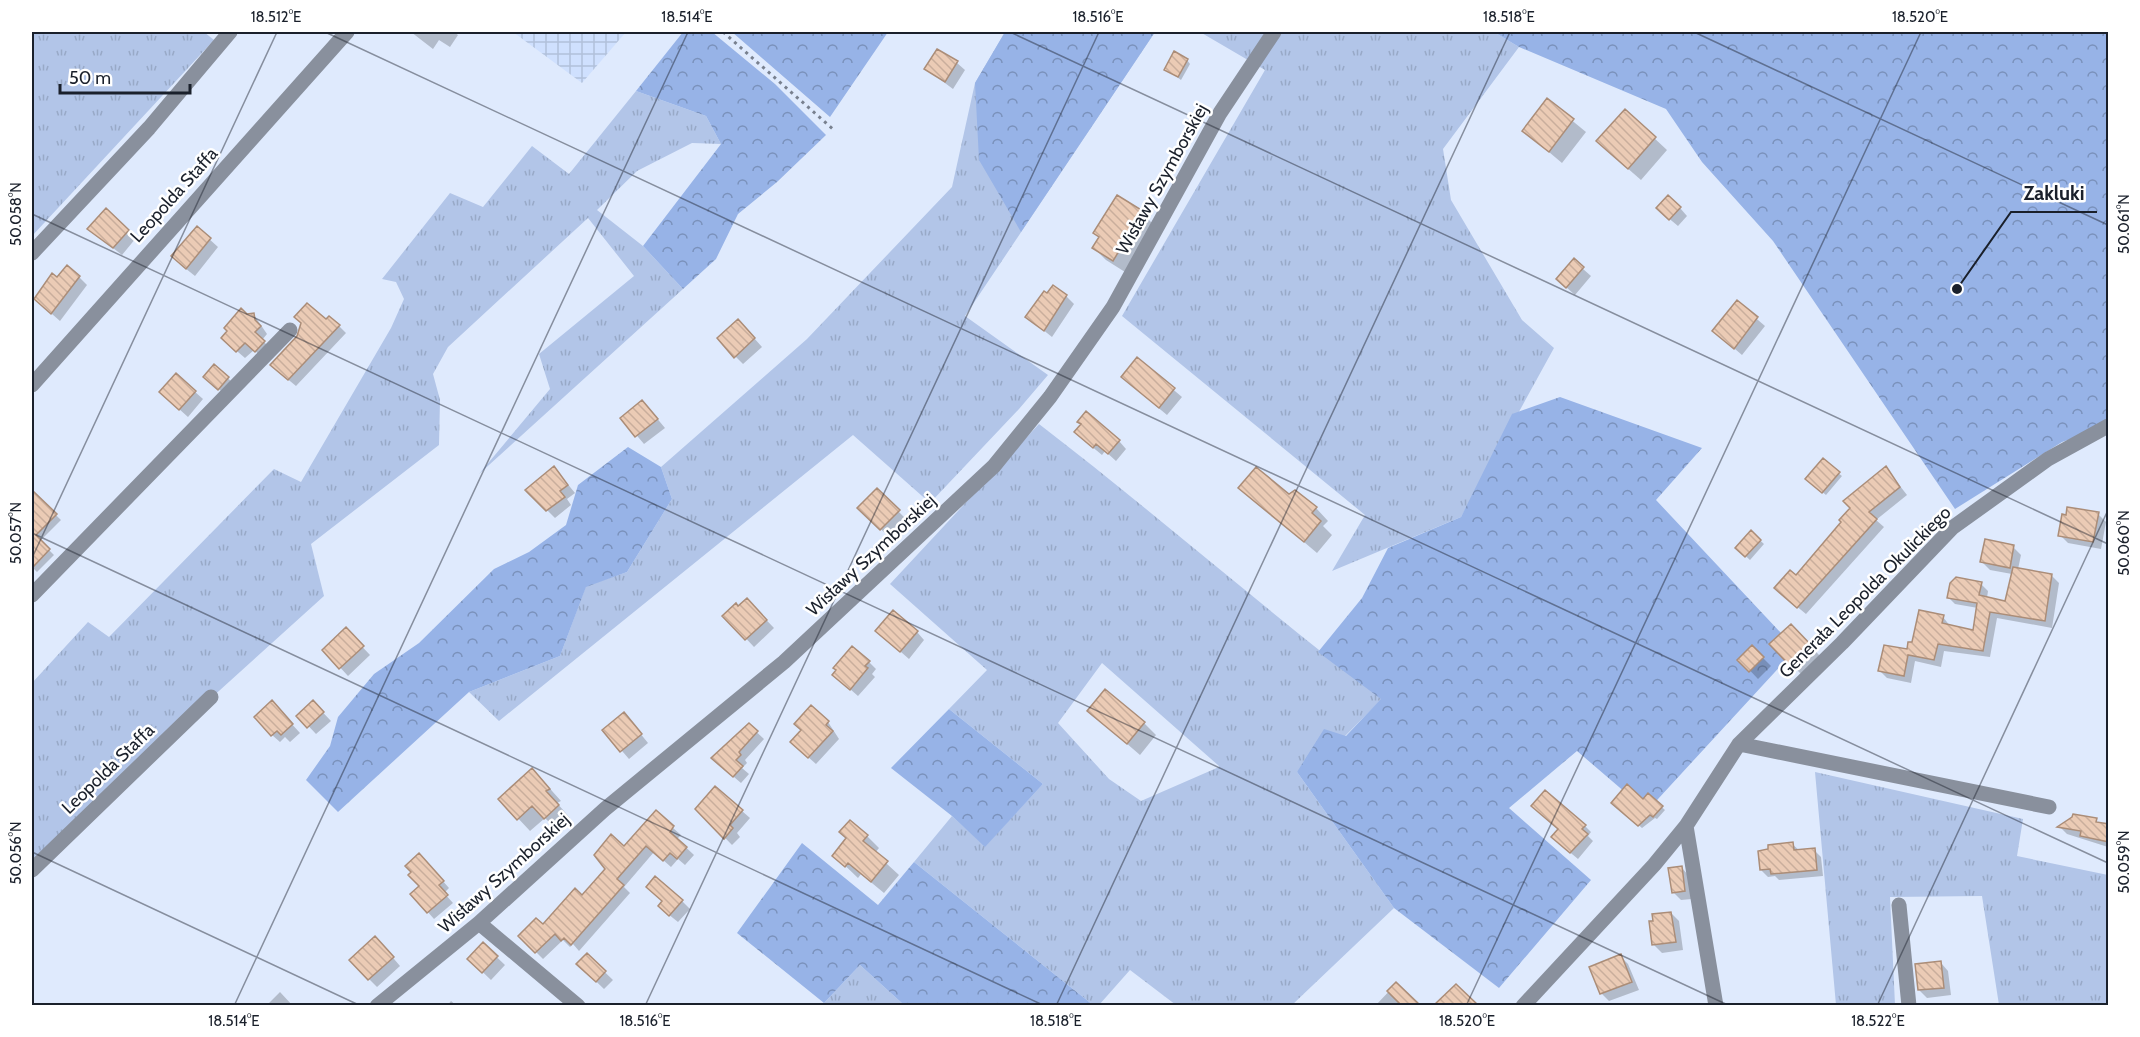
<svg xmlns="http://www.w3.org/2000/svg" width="2140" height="1037" font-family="Cabin,sans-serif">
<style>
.industrial{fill:url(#industrial-grid)}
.grass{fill:url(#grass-tufts);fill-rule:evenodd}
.forest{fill:url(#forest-crowns)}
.shadow{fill:#0003}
.building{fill:url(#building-back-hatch);stroke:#ab8d78;stroke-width:1.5}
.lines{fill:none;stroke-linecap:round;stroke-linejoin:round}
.path{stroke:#78808f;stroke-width:3;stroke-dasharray:3 4.5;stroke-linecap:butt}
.minor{stroke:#89909d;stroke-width:15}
.ticks{fill:none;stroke:#1a202b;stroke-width:1.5;stroke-opacity:0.45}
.labels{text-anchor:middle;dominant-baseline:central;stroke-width:5;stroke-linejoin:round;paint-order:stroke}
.street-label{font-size:18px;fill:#1a202b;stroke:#fff}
.leader{fill:none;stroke:#1a202b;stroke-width:2}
.callout-dot{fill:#1a202b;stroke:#fff;stroke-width:2}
.callout-label{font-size:20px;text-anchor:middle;font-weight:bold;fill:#1a202b;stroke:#fff;stroke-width:5;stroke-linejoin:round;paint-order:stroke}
.neatline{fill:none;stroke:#1a202b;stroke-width:2}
.ticks-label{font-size:15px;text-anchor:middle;fill:#1a202b}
</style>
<defs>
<pattern id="industrial-grid" width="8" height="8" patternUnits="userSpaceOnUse" patternTransform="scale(1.5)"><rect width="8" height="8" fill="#cfe0fe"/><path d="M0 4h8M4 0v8" fill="none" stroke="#b1c0da"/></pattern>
<pattern id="grass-tufts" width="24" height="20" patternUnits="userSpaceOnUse" patternTransform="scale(1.5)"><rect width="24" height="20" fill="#b2c5e8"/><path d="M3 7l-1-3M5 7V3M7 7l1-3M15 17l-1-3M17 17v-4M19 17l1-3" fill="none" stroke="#98a9c7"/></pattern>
<pattern id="forest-crowns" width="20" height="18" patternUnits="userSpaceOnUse" patternTransform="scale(1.5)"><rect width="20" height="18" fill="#97b3e7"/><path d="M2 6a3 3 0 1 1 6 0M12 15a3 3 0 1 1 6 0" fill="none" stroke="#7a91bb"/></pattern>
<pattern id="building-back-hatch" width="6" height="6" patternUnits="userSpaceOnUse" patternTransform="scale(1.5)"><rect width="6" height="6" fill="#ebcbb5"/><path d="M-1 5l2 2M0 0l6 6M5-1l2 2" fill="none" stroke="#c9ae9c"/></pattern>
</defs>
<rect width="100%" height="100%" fill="#dfeafd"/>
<path class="industrial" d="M513,32H626L582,83Z"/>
<path class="grass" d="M32,32H204L214,40L32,236Z
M1005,32H1155L965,316L1048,375L1019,409L930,503L853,435L499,721L469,692L560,656L586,586L627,572L672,499L661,467L807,339L952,187L975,83Z
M1200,32H1494L1519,47L1443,149L1451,200L1522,320L1554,348L1461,517L1332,571L1365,515L1122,316L1265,70Z
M636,91L706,116L721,144L692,143L637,171L597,210L643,246L683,289L479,474L550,389L539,354L634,276L588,218L448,347L433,374L440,400L439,445L311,544L324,596L32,860V683L88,622L109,637L274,469L301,482L391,328L404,299L396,282L382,279L450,193L483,207L532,146L569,174Z
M1039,424C1155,513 1265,610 1382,699L1345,736L1297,772L1394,908L1292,1005H1176L1130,970L1099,1005H1093L914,862L952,816L985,846L1043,784L949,709L987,670L890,584ZM1102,663L1219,766V767L1141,801L1109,779L1058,723Z
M1815,772L2023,819L2017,856L2108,875V1005H1999L1982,896L1890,897L1895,1005H1836Z
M860,965L904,1005L828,1006L824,1003Z"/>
<path class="forest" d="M683,32H712L775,84L826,135L777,182L738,214L716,259L683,289L643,246L721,144L706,116L636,91Z
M732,32H888L830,117Z
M1005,32H1155L1021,232L979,160L975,83Z
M1494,32H2108V426L2062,442L1955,509L1773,241L1702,162L1666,109L1519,47Z
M1560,397L1702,448L1656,500L1796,649L1647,811L1577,751L1509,808L1591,880L1499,988L1394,908L1297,772L1324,729L1346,736L1381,699L1318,652L1362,598L1388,548L1461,517L1512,414Z
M628,447L661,467L672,499L627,572L586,587L560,656L469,692L338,812L306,780L330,746L338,717L374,674L419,643L494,569L529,552L566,525L578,485Z
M949,709L1043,784L985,847L952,816L891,768Z
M802,843L878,905L914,862L1093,1005H904L860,965L824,1003L737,933Z"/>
<path class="shadow" d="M411,32H454L458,35L450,47L439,40L433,49Z
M1187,60L1190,64L1181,80L1166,69Z
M957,63L965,70L953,89L926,69Z
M1547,100L1586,132L1562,163L1524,131Z
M1625,111L1667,150L1641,180L1610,153Z
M1117,197L1142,213L1154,225L1125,272L1106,260L1094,248Z
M1680,208L1687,216L1678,226L1666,216Z
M197,228L218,247L195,276L180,264Z
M89,229L128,231L136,238L122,255Z
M1574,261L1591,276L1575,295L1566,287Z
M79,277L87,285L60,321L44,307Z
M1066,296L1074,304L1052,337L1027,317Z
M1737,302L1765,326L1742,355L1714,331Z
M247,315H254L267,334L262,340L272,350L264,359L254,350L245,358L231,346Z
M326,321L339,326L346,333L296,386L279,372Z
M746,329L762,347L743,364L735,356Z
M1137,359L1182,397L1167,415L1131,385Z
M214,366L232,382L222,392L205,376Z
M176,375L203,399L188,417L169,400Z
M650,410L665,428L644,444L622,418Z
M1082,425L1119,441L1126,449L1116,461L1105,451L1102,455L1084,440Z
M1886,468L1907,495L1876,520L1884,527L1806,614L1784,596L1796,577Z
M1838,473L1842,476L1826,495L1810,482Z
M561,476L575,493L567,499L571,505L555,518L527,490Z
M1240,488L1289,496L1316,508L1328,521L1323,526L1332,535L1317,553Z
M877,490L906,519L889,537L859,508Z
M32,492L61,520L40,541L54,555L37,572L32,567Z
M2098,514L2106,522L2101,549L2068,543L2060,535Z
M1751,532L1764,544L1750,560L1737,548Z
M2013,547L2021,555L2018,569L2052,576L2059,583L2052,628L1997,618L1990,657L1944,651L1941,667L1915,661L1911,683L1887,678L1880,671L1908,651L1943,617L1950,626L1974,632L1978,608L1955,604L1948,597L1981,584L1988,591L1987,598L2006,603L2012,574L1990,570L1982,562Z
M747,600L774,628L754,647L725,616Z
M1791,626L1820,656L1801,674L1771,644Z
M917,632L924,640L909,659L885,638Z
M353,637L370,655L348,676L324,650Z
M1752,647L1771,666L1758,679L1740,660Z
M869,662L876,669L872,674L875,677L858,696L842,682Z
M313,702L331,721L316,734L299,716Z
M279,710L300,733L290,742L285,737L280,742L272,735Z
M1089,711L1144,723L1156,735L1140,755Z
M631,722L648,743L629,759L604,730Z
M828,722L839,739L816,764L799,749Z
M749,725L764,739L745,760L747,763L742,768L749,774L741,783L720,765Z
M544,782L561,801L557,803L570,818L557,830L545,818L530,831L500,799Z
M1648,795L1665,810L1657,819L1655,818L1642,828L1616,806L1644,801Z
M697,809L742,811L750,818L737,833L740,837L732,845Z
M656,813L681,835L677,839L694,855L685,865L678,859L671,867L654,852L624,887L630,893L579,951L573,944L570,947L563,940L543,959L520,936L543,926L582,897Z
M2074,816L2108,825V847L2067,834L2060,827Z
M1585,826L1591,832L1588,836L1593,841L1578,859L1560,844Z
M867,836L879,848L875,853L899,875L884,893L861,874L858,878L834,855Z
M1792,844L1800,851L1814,850L1821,857L1823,876L1779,880L1775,876L1768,877L1761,870Z
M426,862L449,888L444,893L453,903L434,919L412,894L421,886Z
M1682,868L1689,876L1692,899L1681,900L1673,892Z
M682,901L690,909L678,922L668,914Z
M1671,913L1679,921L1683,950L1662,953L1654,945Z
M483,944L505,965L491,980L469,959Z
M383,946L400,966L377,987L369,979Z
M587,955L613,980L604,989L578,964Z
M1620,956L1628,964L1639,990L1609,1001L1601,993Z
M1941,963L1948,971L1951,995L1927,998L1919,990Z
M1396,984L1404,991L1418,1006H1375Z
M1456,986L1476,1006H1436Z
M280,992L293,1006H266Z
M451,1001L457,1006H447Z"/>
<path class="building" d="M937,49L958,61L945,82L924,69Z
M1174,51L1188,59L1178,77L1164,70Z
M1547,98L1574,119L1549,152L1522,131Z
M1625,109L1656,137L1628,169L1596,141Z
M1117,195L1143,211L1113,261L1092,248L1099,237L1093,233Z
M1668,195L1681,207L1669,220L1656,208Z
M106,208L129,230L113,248L87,229Z
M197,226L211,238L186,269L171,256Z
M1574,258L1584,267L1566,288L1556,279Z
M67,265L80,276L51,314L34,299L52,273L57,277Z
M1053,285L1067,295L1044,331L1025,317L1044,291L1047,293Z
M1737,300L1758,317L1734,349L1712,331Z
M307,303L326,319L329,316L340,325L288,380L270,365L297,336L301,323L294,317Z
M241,308L247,314L254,313L255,320L261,326L255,332L265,341L255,352L245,343L236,352L221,338L227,331L224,328Z
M738,319L755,338L734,358L717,338Z
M1137,357L1175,388L1159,408L1121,377Z
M214,364L229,377L218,390L203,377Z
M176,373L196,391L179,410L159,392Z
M642,400L658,419L635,437L620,418Z
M1086,411L1120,440L1108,454L1096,444L1093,448L1074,432L1081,424L1077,422Z
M1823,458L1840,472L1822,493L1805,479Z
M554,466L568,485L560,491L565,497L546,511L525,490Z
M1886,466L1900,487L1869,512L1877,519L1797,608L1774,588L1790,570L1796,575L1841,522L1839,520L1850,508L1843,501Z
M1256,467L1289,494L1295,490L1317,507L1312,513L1321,521L1304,542L1238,488Z
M877,488L900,510L880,530L857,508Z
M32,490L57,514L36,535L50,549L32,568Z
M2067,507L2099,512L2093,542L2058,536L2062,514L2066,515Z
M1751,530L1761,540L1745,557L1735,548Z
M1985,539L2014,545L2010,568L1980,562Z
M2013,567L2052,574L2045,621L1990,612L1983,651L1938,644L1934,660L1908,655L1904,676L1878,671L1884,645L1907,649L1908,642H1912L1919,610L1944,615L1942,623L1973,630L1977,603L1947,598L1950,583L1956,577L1982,582L1979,595L2005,601Z
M747,598L767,620L745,640L722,616L736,603L738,606Z
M893,610L918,631L900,652L875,631Z
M1791,624L1813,647L1792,668L1769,644Z
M346,627L364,646L339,669L322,650Z
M1752,645L1764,657L1749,672L1737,660Z
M852,646L870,661L865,666L868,668L850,690L832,675L836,670L833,668Z
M1105,689L1145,722L1127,744L1087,711Z
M272,700L293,724L281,735L277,731L271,736L254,717Z
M313,700L324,712L307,728L296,716Z
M811,705L829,721L826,725L833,731L808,758L790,742L801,730L794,724Z
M624,712L642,734L620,752L602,730Z
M749,723L758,731L739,752L741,755L736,760L743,766L733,777L711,758Z
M532,768L550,789L546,791L559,805L544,819L532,806L517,820L498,799Z
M1627,784L1643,799L1648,793L1663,806L1653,817L1650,815L1638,826L1611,803Z
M715,786L743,810L730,825L733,828L724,839L695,809Z
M1545,790L1586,825L1582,829L1588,834L1570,853L1551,837L1558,829L1531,806Z
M656,810L674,826L670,832L687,847L677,859L670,853L663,861L646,846L617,879L624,885L571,945L564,938L561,941L555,934L535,953L518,936L536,918L543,924L575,888L582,895L605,869L594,855L611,834L624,846Z
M2073,814L2097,818L2096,822L2109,824V842L2080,836L2081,831L2057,827L2072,817Z
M850,820L868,835L863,841L888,861L871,882L848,863L845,867L832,856L846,838L839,832Z
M1793,842L1794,850L1815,848L1817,870L1771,874L1770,869L1760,870L1758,851L1768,849V845Z
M419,853L444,881L439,885L448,895L427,913L410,894L419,886L408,875L411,872L405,866Z
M1682,866L1685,891L1672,893L1668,868Z
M655,876L683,900L669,916L658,906L662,901L646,887Z
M1671,912L1676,942L1652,945L1649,921H1653L1652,914Z
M375,936L394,957L368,980L349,960Z
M483,942L498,956L482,973L467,959Z
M587,953L606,971L596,982L576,964Z
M1621,954L1632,982L1600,994L1589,967Z
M1941,961L1944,988L1918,990L1915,964Z
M1396,982L1420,1005H1401L1387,991Z
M1456,984L1478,1005H1434Z"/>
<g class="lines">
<path class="path" d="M723,32L834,130"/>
<path class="minor" d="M32,253L149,128L230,32
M32,385L347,32
M32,595L290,330
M1739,744L2049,807
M32,870L211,697
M1899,905L1909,1006
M479,923L578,1006
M377,1006L479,923L605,809L784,662L994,466L1050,397L1113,307L1220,113L1274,32
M1523,1006L1654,865L1686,826
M1716,1006L1686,826L1739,744L1842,643L1952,528L2048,459L2108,426"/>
</g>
<path class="ticks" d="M325,32L2108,863M1010,32L2108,544M1694,32L2108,225M32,214L1730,1006M32,533L1045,1006M32,558L277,32M32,852L361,1006M234,1006L688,32M645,1006L1099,32M1056,1006L1510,32M1466,1006L1921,32M1877,1006L2108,510"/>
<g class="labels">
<g class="street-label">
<text transform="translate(1162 179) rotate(-61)">Wisławy Szymborskiej</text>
<text transform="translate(174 195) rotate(-48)">Leopolda Staffa</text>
<text transform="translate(871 555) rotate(-43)">Wisławy Szymborskiej</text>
<text transform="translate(1865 592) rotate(-45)">Generała Leopolda Okulickiego</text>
<text transform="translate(108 769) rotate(-44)">Leopolda Staffa</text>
<text transform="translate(504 873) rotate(-42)">Wisławy Szymborskiej</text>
</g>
</g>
<path class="leader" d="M1957 289L2011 212H2097"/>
<circle class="callout-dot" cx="1957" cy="289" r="6"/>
<g class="callout-label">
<text x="2054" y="200">Zakluki</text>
</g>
<rect width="2140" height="1037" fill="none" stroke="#ffffff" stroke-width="66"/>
<path d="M60 84v9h130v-9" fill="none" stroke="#1a202b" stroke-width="3"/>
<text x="69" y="84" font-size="18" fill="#1a202b" stroke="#ffffff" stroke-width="4.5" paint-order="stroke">50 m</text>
<rect x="33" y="33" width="2074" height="971" class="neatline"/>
<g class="ticks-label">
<text x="276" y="22">18.512°E</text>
<text x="687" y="22">18.514°E</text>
<text x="1098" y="22">18.516°E</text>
<text x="1509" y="22">18.518°E</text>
<text x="1920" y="22">18.520°E</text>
<text transform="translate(16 214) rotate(-90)" y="5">50.058°N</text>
<text transform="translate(2124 224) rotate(-90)" y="5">50.061°N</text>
<text transform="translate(16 533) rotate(-90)" y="5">50.057°N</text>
<text transform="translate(2124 543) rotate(-90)" y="5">50.060°N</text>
<text transform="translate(16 853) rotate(-90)" y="5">50.056°N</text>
<text transform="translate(2124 862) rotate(-90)" y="5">50.059°N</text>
<text x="234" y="1026">18.514°E</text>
<text x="645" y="1026">18.516°E</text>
<text x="1056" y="1026">18.518°E</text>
<text x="1467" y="1026">18.520°E</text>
<text x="1878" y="1026">18.522°E</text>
</g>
</svg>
